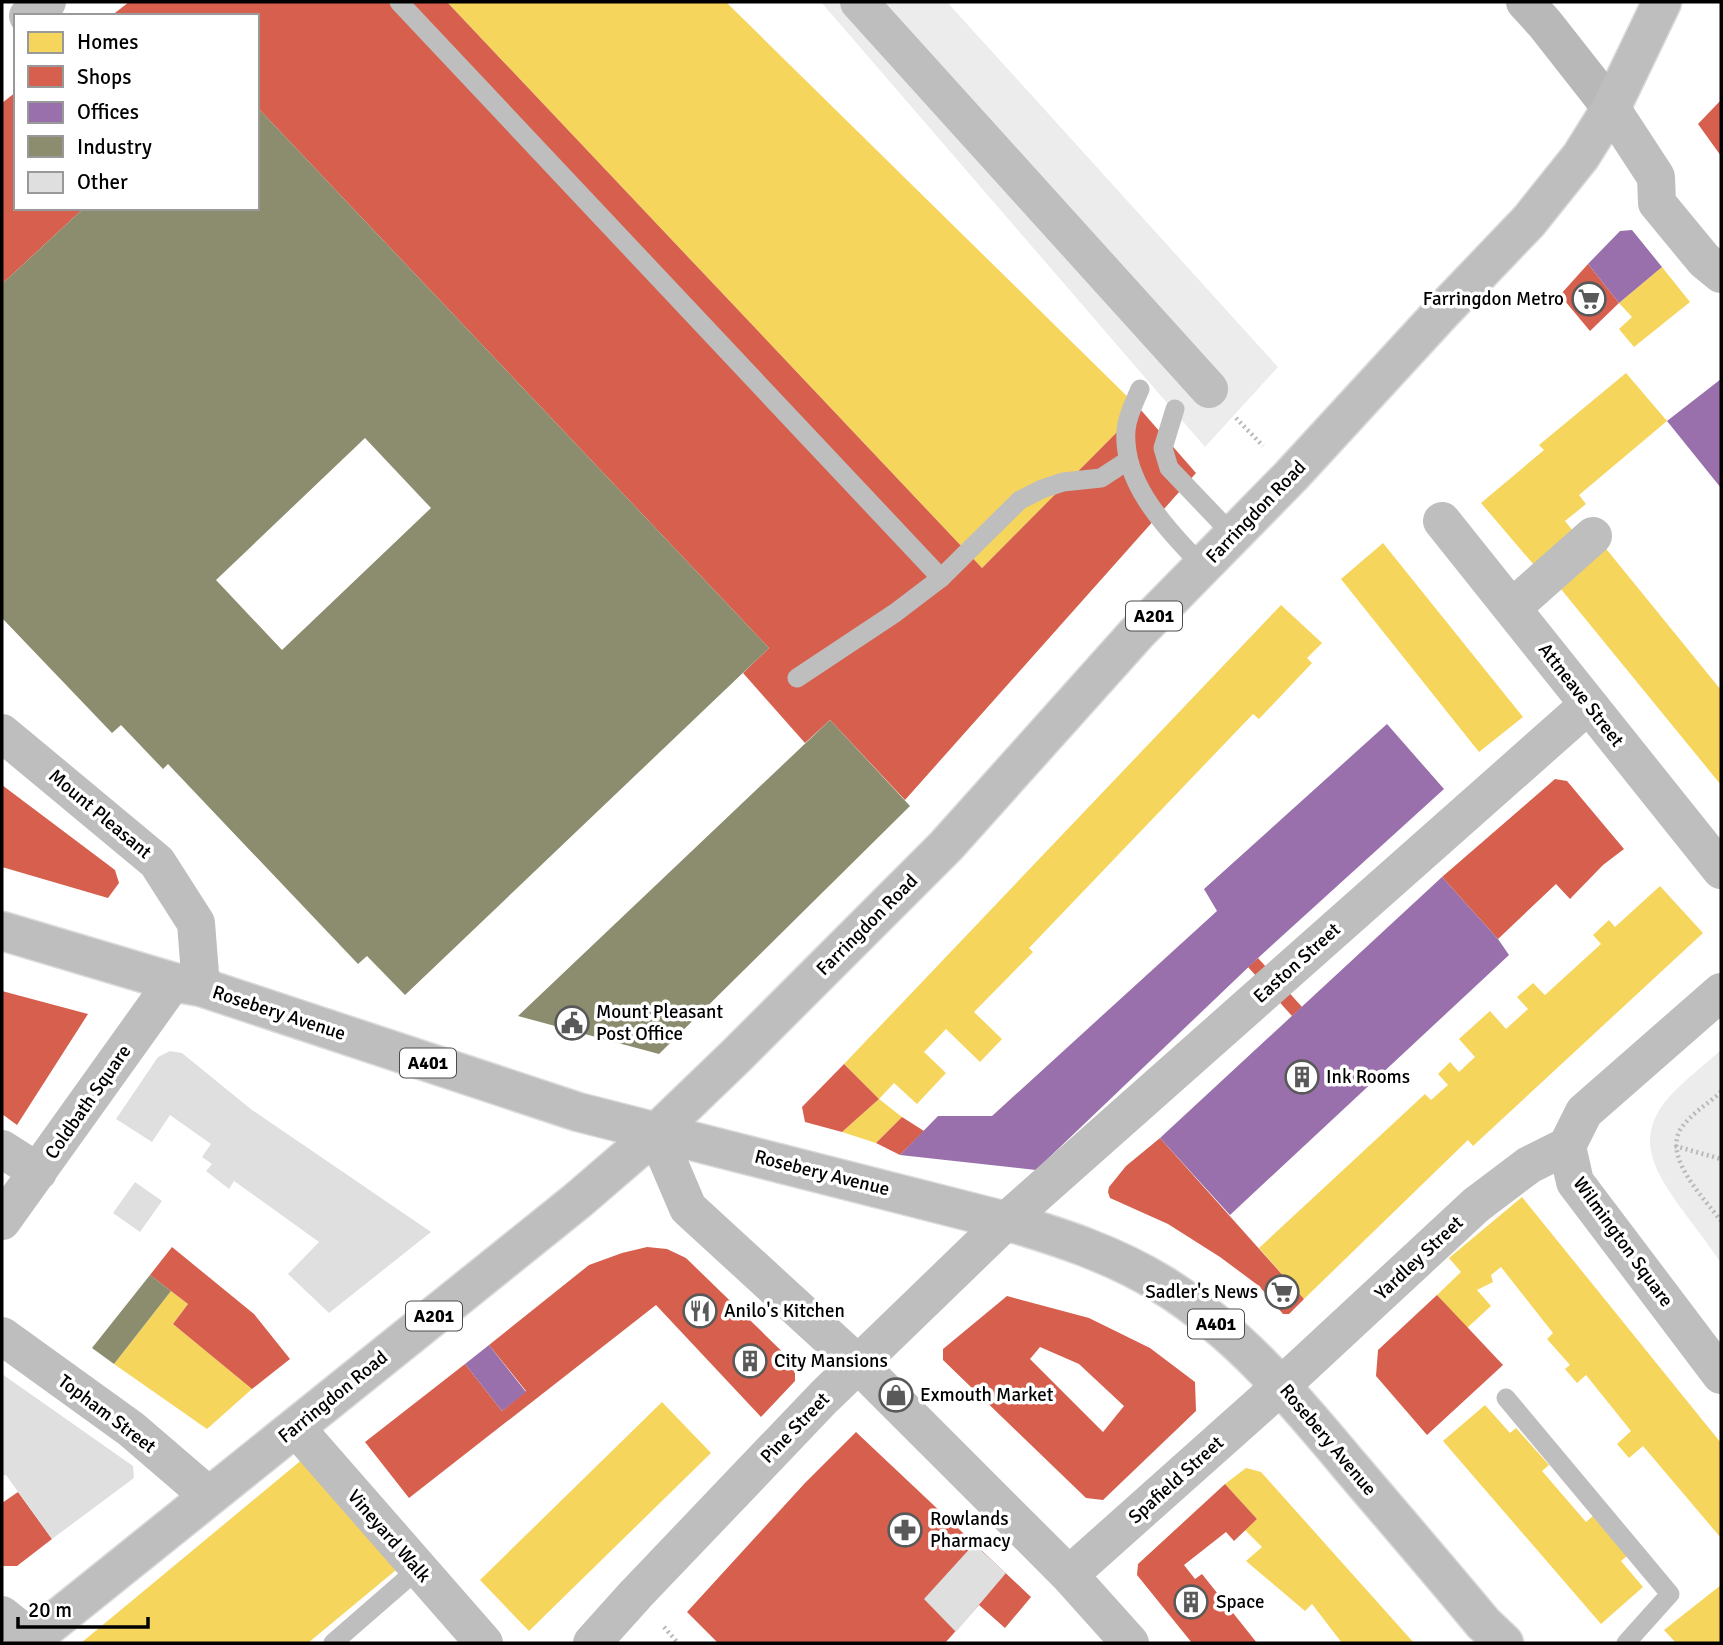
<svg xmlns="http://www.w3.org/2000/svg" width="1723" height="1645" font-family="Signika,sans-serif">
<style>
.green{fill:#ececec}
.homes{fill:#f6d55c}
.shops{fill:#d6604d;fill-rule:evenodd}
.offices{fill:#9970ab}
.industry{fill:#8c8c6e;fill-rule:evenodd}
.building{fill:#dfdfdf}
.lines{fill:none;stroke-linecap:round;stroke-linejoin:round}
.primary-casing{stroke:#dbdbdb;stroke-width:41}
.path{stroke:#b9b9b9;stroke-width:4.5;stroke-dasharray:2 3.5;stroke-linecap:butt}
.lane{stroke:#bebebe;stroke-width:19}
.street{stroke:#bebebe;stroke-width:38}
.secondary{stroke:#b8b8b8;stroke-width:38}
.primary{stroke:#bebebe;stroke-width:38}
.lane-bridge{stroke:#bebebe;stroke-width:19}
.labels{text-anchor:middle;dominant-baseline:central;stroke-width:7;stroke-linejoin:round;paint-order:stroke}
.shield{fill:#fff;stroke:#4c4c4c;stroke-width:2}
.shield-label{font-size:18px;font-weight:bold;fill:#000}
.poi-label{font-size:19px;fill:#000;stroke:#fff;text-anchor:start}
.street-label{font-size:19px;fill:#000;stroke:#fff}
</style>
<rect width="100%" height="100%" fill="#fff"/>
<path class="green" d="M821,2H947L1278,367L1205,447Z
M1721,1050V1263C1709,1246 1696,1228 1683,1211C1656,1173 1632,1139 1669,1097C1685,1080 1704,1065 1721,1050Z"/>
<path class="homes" d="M447,2H726L1140,409L982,568Z
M1662,267L1690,302L1634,347L1619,329L1632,317L1619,303Z
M1626,373L1667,421L1579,495L1586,504L1565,521L1573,531L1534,565L1481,503L1544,450L1539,445Z
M1383,543L1523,717L1479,752L1341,579Z
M1603,545L1721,690V785L1556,583Z
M1281,605L1322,643L1307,658L1312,663L1259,719L1253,714L1029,948L1033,952L974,1012L1002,1039L980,1062L946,1029L924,1052L946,1073L917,1104L894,1083L879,1099L902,1117L876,1143L842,1132L879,1099L844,1064Z
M1660,886L1703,933L1473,1146L1468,1140L1304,1299L1259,1248L1425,1094L1431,1100L1448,1085L1438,1074L1450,1062L1459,1072L1475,1057L1459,1039L1490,1011L1506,1029L1528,1009L1517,997L1533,983L1545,995L1601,944L1593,935L1609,920L1615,927Z
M1522,1197L1721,1443V1538L1643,1446L1629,1458L1617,1444L1631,1431L1586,1375L1577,1383L1565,1369L1570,1365L1547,1339L1553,1333L1501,1267L1491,1275L1493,1282L1477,1290L1491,1306L1467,1328L1437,1295L1461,1272L1449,1258Z
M171,1291L188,1304L173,1324L252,1389L207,1429L114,1364Z
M662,1402L711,1453L529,1631L480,1580Z
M1485,1405L1510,1433L1516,1428L1549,1465L1542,1471L1586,1522L1593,1516L1627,1556L1621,1561L1643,1587L1601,1624L1443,1441Z
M304,1458L396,1570L308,1643H81Z
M1246,1468L1261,1472L1414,1643H1342L1312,1604L1305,1611L1246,1561L1262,1547L1245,1530L1257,1519L1225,1484Z
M1721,1585V1643H1676L1664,1630Z"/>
<path class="shops" d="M129,2H447L982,568L1140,409L1196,473L905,800L830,720L805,743L743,673L769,648L257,107V16H111Z
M16,92V208H84L2,284V103Z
M1721,100V156L1698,124Z
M1588,264L1619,303L1590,331L1560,295Z
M1555,779L1567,781L1624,849L1603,865L1570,899L1556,884L1498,939L1442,877Z
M2,785L115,870L119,883L108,898L2,867Z
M1258,958L1302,1007L1292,1016L1248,967Z
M2,991L88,1014L17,1125L2,1114Z
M844,1064L879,1099L842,1132L805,1122L802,1107Z
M902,1117L924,1131L900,1155L876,1143Z
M1160,1138L1304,1299L1289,1314H1283L1259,1286L1220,1257L1168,1224L1110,1198L1108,1192L1109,1187L1126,1166Z
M172,1247L254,1314L290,1359L252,1389L173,1324L188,1304L150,1275Z
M647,1247L667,1249L686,1258L795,1364V1381L761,1417L656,1305L409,1498L365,1442L465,1364L502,1411L526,1391L489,1345L589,1265L622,1253Z
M1437,1295L1503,1365L1427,1435L1376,1376L1378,1350Z
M1007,1296L1089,1318L1150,1348L1195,1382L1196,1411L1103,1500L1086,1498L943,1360V1349ZM1040,1347L1079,1364L1124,1406L1103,1432L1030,1359Z
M856,1432L1031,1597L1005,1628L979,1605L945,1643H718L687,1612L805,1483Z
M1225,1484L1257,1519L1234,1541L1226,1532L1184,1565L1195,1579L1202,1574L1257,1643H1192L1137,1575L1138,1564Z
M18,1492L52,1539L17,1566H2V1503Z"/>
<path class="offices" d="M1632,230L1662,267L1619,303L1588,264L1620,231Z
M1721,379V488L1667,421Z
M1387,724L1444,789L1258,958L1036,1170L900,1155L938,1116H992L1217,911L1204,889Z
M1442,877L1498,939L1509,955L1230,1215L1160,1138Z
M489,1345L526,1392L502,1411L465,1364Z"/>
<path class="industry" d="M257,107L769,648L405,995L367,956L358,964L168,764L163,769L121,725L112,733L2,618V284L84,208H257ZM365,438L431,508L282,650L216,580Z
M830,720L910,806L659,1054L518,1016Z
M150,1275L171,1291L114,1364L92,1348Z"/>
<path class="building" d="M170,1051L182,1053L252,1110L431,1232L329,1313L288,1274L319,1242L234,1181L229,1189L206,1171L212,1164L202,1157L211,1144L170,1115L152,1142L116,1119L158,1057Z
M135,1182L162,1201L140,1232L113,1213Z
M2,1374L133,1466L134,1478L52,1539L6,1475L2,1476Z
M974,1544L1006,1573L956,1632L924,1599Z"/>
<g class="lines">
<defs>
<path id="primary" d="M2,931L173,982L201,987L578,1112L1006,1221C1060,1237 1115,1255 1163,1285C1238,1332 1293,1398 1349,1465C1394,1518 1439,1570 1483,1623L1504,1643
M27,1643L577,1201L656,1133L736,1056L946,846L1136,634L1291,476L1440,314L1529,221L1581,156L1611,108L1662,2"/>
</defs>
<use href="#primary" class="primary-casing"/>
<path class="path" d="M1236,418L1263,446
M1721,1092C1709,1103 1689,1115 1680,1130C1664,1159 1705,1199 1721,1221
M1675,1146L1721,1159
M664,1627L678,1643"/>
<path class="lane" d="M1140,389C1135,401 1127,416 1126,430C1122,485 1168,529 1203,567
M1175,409L1163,448L1169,468L1232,534
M797,678L895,613L941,578L1020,500L1042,489L1063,482L1101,478L1127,461
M1506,1398L1670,1594L1626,1643
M333,1643L418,1569"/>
<path class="street" d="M859,2L1209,389
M28,16L47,2
M1611,108L1656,177L1657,203L1704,260L1721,274
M1442,521L1721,870
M1513,607L1593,536
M2,733L157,862L196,923L201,987
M1721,992L1584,1112L1567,1146L1575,1182L1721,1375
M656,1133L688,1208L857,1363L1069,1575L1130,1643
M2,1149L38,1172
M2,1221L173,982
M2,1336L131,1429L209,1496
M296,1428L484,1643
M1069,1575L1282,1385L1476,1205L1529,1165L1567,1146
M2,1615L32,1639
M592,1643L636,1594L824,1397L1006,1221L1588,705"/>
<path class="secondary" d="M1525,2L1545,24L1611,108"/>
<use href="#primary" class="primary"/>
<path class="lane-bridge" d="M399,2L941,578"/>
</g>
<defs>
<symbol id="supermarket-ring" viewBox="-11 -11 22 22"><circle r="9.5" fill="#fff" stroke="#595959" stroke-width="1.5"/><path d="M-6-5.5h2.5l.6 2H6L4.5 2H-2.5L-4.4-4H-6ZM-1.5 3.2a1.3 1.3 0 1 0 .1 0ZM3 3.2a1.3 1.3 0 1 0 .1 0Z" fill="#595959"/></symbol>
<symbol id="civic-ring" viewBox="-11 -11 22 22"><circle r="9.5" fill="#fff" stroke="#595959" stroke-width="1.5"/><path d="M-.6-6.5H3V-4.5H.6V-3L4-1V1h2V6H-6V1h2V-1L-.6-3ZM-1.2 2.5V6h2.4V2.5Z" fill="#595959"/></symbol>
<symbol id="building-ring" viewBox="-11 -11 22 22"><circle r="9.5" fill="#fff" stroke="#595959" stroke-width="1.5"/><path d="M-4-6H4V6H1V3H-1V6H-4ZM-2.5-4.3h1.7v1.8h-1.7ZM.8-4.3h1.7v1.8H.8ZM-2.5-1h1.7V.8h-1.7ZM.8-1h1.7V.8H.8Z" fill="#595959"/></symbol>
<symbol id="restaurant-ring" viewBox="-11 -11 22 22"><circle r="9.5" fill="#fff" stroke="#595959" stroke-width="1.5"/><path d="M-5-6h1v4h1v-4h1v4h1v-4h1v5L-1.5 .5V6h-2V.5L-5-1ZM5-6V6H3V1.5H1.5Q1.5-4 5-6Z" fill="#595959"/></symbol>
<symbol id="shop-ring" viewBox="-11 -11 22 22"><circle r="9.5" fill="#fff" stroke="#595959" stroke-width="1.5"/><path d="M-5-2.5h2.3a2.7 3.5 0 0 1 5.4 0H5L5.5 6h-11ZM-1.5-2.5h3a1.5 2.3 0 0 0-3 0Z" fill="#595959"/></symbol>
<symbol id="pharmacy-ring" viewBox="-11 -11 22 22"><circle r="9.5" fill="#fff" stroke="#595959" stroke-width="1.5"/><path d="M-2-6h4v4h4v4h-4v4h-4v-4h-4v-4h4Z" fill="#595959"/></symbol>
</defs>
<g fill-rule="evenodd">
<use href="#supermarket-ring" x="1570" y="280" width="38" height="38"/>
<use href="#civic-ring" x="553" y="1004" width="38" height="38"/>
<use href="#building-ring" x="1283" y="1058" width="38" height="38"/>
<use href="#supermarket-ring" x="1263" y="1273" width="38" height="38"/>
<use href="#restaurant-ring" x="681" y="1292" width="38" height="38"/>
<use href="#building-ring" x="731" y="1342" width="38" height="38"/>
<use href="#shop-ring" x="877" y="1376" width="38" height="38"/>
<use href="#pharmacy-ring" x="886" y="1511" width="38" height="38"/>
<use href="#building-ring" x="1172" y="1583" width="38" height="38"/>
</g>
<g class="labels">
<g class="shield">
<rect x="1126" y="601.5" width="56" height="29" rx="5"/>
<rect x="400" y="1048.5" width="56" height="29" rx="5"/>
<rect x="406" y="1301.5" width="56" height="29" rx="5"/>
<rect x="1188" y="1309.5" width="56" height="29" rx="5"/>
</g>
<g class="shield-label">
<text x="1154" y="616">A201</text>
<text x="428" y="1063">A401</text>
<text x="434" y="1316">A201</text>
<text x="1216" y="1324">A401</text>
</g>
<g class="poi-label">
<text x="1564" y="299" text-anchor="end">Farringdon Metro</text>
<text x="596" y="1012">Mount Pleasant<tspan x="596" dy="22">Post Office</tspan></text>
<text x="1326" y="1077">Ink Rooms</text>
<text x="1258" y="1292" text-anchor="end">Sadler's News</text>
<text x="724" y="1311">Anilo's Kitchen</text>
<text x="774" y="1361">City Mansions</text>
<text x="920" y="1395">Exmouth Market</text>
<text x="930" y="1519">Rowlands<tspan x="930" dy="22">Pharmacy</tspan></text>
<text x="1216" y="1602">Space</text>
</g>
<g class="street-label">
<text transform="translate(1256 512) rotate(-46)">Farringdon Road</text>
<text transform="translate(1581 695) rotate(52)">Attneave Street</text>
<text transform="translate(100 814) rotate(40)">Mount Pleasant</text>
<text transform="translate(867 925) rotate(-45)">Farringdon Road</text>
<text transform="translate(1297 963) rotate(-42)">Easton Street</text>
<text transform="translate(279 1013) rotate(18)">Rosebery Avenue</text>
<text transform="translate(88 1102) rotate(-55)">Coldbath Square</text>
<text transform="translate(822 1173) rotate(14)">Rosebery Avenue</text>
<text transform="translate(1623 1242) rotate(54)">Wilmington Square</text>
<text transform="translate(1419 1258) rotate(-43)">Yardley Street</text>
<text transform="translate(333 1397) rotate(-39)">Farringdon Road</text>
<text transform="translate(107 1414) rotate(37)">Topham Street</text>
<text transform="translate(795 1428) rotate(-46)">Pine Street</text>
<text transform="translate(1328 1440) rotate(50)">Rosebery Avenue</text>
<text transform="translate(1176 1480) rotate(-42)">Spafield Street</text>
<text transform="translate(389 1536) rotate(49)">Vineyard Walk</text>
</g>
</g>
<rect width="1723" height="1645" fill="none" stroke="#000000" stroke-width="7"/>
<rect x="14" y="14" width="245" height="196" fill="#ffffff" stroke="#999999" stroke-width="2"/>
<rect x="28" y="32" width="35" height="21" fill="#f6d55c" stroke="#999999" stroke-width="2"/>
<text x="77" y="49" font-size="21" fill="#000000">Homes</text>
<rect x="28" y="66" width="35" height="21" fill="#d6604d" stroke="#999999" stroke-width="2"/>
<text x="77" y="84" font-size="21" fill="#000000">Shops</text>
<rect x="28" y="102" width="35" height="21" fill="#9970ab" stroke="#999999" stroke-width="2"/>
<text x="77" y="119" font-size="21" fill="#000000">Offices</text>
<rect x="28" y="136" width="35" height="21" fill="#8c8c6e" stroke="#999999" stroke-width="2"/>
<text x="77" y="154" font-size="21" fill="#000000">Industry</text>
<rect x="28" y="172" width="35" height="21" fill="#dfdfdf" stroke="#999999" stroke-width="2"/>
<text x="77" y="189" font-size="21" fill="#000000">Other</text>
<path d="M18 1617v10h130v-10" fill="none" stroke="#000000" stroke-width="3.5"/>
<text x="28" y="1617" font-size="21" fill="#000000" stroke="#ffffff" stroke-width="5" paint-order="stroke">20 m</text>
</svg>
